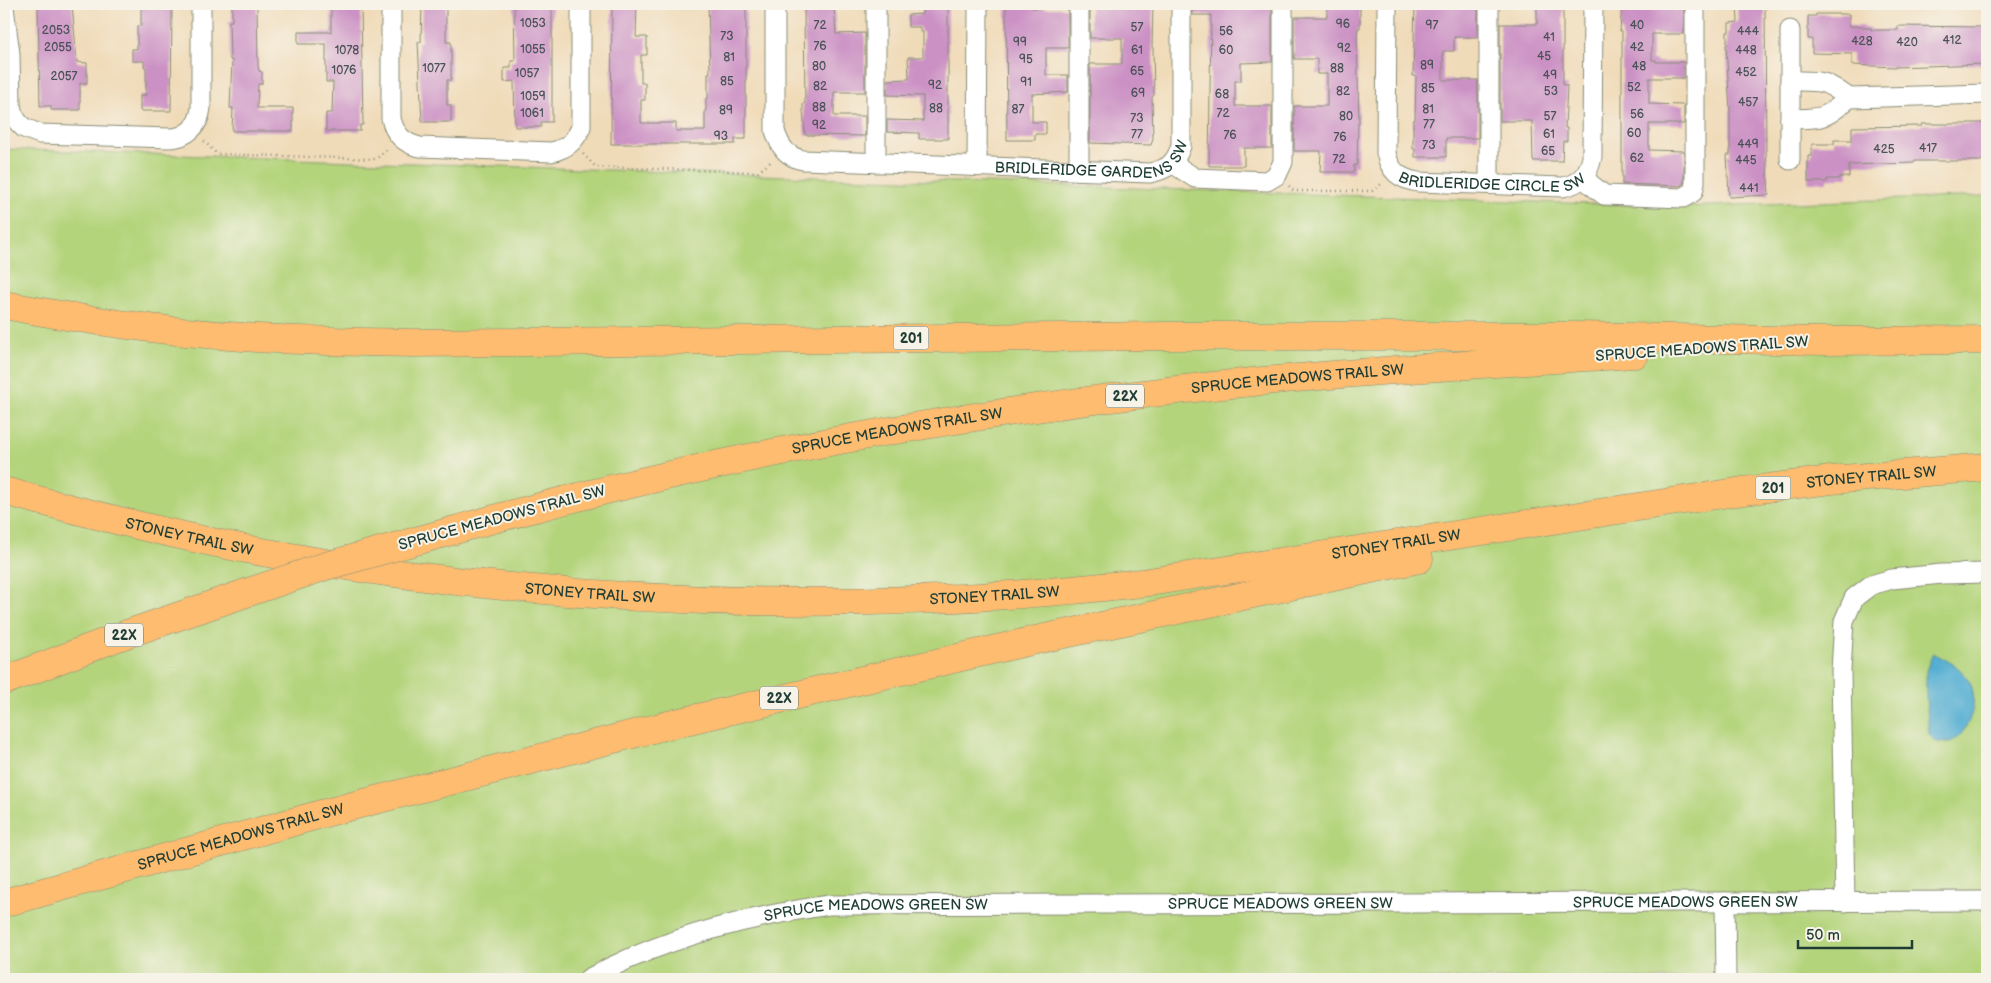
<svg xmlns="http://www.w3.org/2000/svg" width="1991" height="983" font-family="'Balsamiq Sans',sans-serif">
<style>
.green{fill:#b4d47c;stroke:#6a8858}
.water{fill:#55afd3;stroke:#3a7684}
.building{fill:#cb90c4}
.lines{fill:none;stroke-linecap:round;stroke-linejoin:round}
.minor-casing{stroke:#888c76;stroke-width:21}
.highway-casing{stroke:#888c76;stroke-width:29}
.path{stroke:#888c76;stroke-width:2.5;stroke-dasharray:1 4;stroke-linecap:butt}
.minor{stroke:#fff;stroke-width:19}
.highway{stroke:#fdbc70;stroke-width:28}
.highway-bridge-casing{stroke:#888c76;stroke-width:29;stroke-linecap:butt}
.highway-bridge{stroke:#fdbc70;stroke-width:28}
.labels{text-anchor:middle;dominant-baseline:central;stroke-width:4;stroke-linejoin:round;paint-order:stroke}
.number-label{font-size:12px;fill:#4a5258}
.shield{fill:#f7f3e8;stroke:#60746a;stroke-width:1}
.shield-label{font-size:14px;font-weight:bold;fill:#1f3d34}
.street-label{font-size:15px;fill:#1f3d34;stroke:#f7f3e8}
</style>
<rect width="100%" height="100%" fill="#f7f3e8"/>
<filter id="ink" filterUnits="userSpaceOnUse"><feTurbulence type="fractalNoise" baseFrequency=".02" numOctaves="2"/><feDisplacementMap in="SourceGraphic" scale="10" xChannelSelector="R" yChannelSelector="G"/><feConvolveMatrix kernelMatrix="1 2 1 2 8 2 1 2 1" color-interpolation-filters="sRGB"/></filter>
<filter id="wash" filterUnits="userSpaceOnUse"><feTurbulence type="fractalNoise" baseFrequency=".0096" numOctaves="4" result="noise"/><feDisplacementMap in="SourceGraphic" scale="20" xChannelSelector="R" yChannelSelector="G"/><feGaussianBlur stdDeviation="1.12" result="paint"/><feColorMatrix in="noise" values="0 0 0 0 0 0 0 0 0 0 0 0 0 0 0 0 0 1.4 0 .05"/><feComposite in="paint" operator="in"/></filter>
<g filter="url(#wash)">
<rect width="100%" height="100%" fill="#f0dbb9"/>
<path class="green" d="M4,149L1682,207L1987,196V979H4Z"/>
<path class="water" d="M1933,653C1948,661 1964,668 1971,685C1978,702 1969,733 1952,741C1948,743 1941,742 1936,742L1929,734L1926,697V671Z"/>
<g id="blocks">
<path class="building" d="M38,4H72L77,62L87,63V83H80V110H51V106H40Z
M141,4H170V9H172L171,111H140V95H146V67H144V61H132V49H137V26H141Z
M232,4H257L258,66L259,71L262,72V84H258L257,108H293V131H232L233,108H230L232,60H230L229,21H232Z
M331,4H361L363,125H360V131H326V113H332L333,82H326V44H298V32H331Z
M422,4H446V42H451V80H447V105H451V122H422L418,42H421Z
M514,4H552V122H541V127H515L514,81L504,82V68H511V61H515Z
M612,4H637L636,37H647V55H641V83H645V100H641V123H676V131H705V111L706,109V98H708V73H710L708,4L746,6V139H735V144H611Z
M804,4H834L836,34L865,33V92H834V116H865V136L805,135L803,110V104L805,103Z
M922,4H948V139H919V133L887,132V120L923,121V96L887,95V80L909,79L908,57H923V32H920V27H908V15L922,14Z
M1006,4H1032V8H1068V48H1046V75H1068V92L1032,94V122H1046V134H1035V140H1007Z
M1090,4H1153L1152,47L1153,48L1154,95L1152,97L1153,138L1151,145L1090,143V64H1122V38H1090Z
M1192,4H1272V62L1241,63V81H1235V106H1272V148H1244V166H1209L1211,15H1192Z
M1327,4H1360V28H1358L1357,35L1359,123H1358L1357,165H1354V172H1320L1321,151H1294V106H1327V74H1317V59H1294V17H1327Z
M1415,4H1478V37H1454V51H1443V80H1478V138H1446V157H1415V149H1413V120H1415L1416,76H1413Z
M1622,4H1684V34H1652V60H1656V62H1684V78H1649V104L1684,105V124H1649V150L1684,151V182L1681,186L1622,184V31H1620Z
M1737,4H1765L1766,151L1769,195L1729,197L1727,155H1730V111L1726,45H1727V32H1729V23L1738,22Z
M1537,5H1563V85H1567L1565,128H1567V141H1563L1562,161H1533L1532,121H1500V24H1537Z
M1816,14H1849V26H1863V28H1871V30H1898V26L1985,27V64L1895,67L1852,65V54L1812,53V39H1808V16H1816Z
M1967,123H1987V159L1980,161H1915L1914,163L1849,165V177H1839V179H1827V182H1808V156H1812V144H1834V140H1852V127L1922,126V124H1967Z"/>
</g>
</g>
<g filter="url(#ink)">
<use href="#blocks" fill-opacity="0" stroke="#888c76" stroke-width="1"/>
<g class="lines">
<defs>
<g id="minor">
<path d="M391,4V118C394,134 405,144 420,147L551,152C566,149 575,142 581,127V4"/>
<path id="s1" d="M775,4V131C780,147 787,157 803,160L1150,173C1169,169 1175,163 1181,146V4"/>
<path d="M1079,4V170"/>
<path id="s2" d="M1387,4L1386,153C1390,171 1399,179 1418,182L1563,187C1579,184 1589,174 1592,157L1593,4"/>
<path d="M1489,4V184"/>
<path d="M4,7L10,54L11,105L13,114L18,122L24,128L40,134L169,138C187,138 199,126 201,108V4"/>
<path d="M1849,98L1987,94"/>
<path d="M1790,119C1823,118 1824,120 1849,98C1823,79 1822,81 1790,81"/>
<path d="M1790,160V30"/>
<path d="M876,163V4"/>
<path d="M1172,163L1195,178L1267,181L1277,175L1283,162V4"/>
<path d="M977,166L978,4"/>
<path d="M1583,178L1604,195L1683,198L1693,192L1695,183V4"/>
<path d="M1725,902L1726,979"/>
<path d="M1845,902L1841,671L1844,621L1854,598L1871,585L1892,579L1942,574L1987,573"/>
<path id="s3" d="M588,979C662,938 746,917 829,905L1987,901"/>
</g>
<g id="highway">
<path d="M4,305C78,319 153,330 229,336C290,341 352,342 414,343L1168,336H1579L1822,341L1987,340"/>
<path id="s4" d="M4,491C89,514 175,536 262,552C553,605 849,616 1142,583L1736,492L1831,480L1987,467"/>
<path id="s5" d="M441,534C679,465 923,419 1168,391C1324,373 1480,364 1635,354"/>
<path d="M4,681L118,637L246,593"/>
<path id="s6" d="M4,903L325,813L676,723L1031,641L1419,559"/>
</g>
</defs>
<use href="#minor" class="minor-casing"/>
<use href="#highway" class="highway-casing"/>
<path class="path" d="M204,141L217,154L376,159L389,148
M583,154L596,167L758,172L773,160
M1289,186L1294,191H1372L1384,182"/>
<use href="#minor" class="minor"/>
<use href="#highway" class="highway"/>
<defs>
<path id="highway-bridge" d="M246,593L326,566L441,534"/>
</defs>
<use href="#highway-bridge" class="highway-bridge-casing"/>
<use href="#highway-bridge" class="highway-bridge"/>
</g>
</g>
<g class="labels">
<g class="number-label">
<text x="533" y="23">1053</text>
<text x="1343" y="24">96</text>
<text x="820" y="25">72</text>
<text x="1432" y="25">97</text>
<text x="1637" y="25">40</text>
<text x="1137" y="27">57</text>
<text x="56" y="30">2053</text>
<text x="1226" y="31">56</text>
<text x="1748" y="31">444</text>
<text x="727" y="36">73</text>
<text x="1549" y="37">41</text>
<text x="1952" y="40">412</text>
<text x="1862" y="41">428</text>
<text x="1020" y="42">99</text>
<text x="1907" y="42">420</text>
<text x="820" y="46">76</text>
<text x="58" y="47">2055</text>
<text x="1637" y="47">42</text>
<text x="1344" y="48">92</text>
<text x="533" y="49">1055</text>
<text x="347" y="50">1078</text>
<text x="1137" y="50">61</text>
<text x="1226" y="50">60</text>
<text x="1746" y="50">448</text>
<text x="1544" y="56">45</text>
<text x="729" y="57">81</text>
<text x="1026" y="59">95</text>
<text x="1427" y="65">89</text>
<text x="819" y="66">80</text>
<text x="1639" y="66">48</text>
<text x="434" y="68">1077</text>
<text x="1337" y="68">88</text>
<text x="344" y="70">1076</text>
<text x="1137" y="71">65</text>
<text x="1746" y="72">452</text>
<text x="527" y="73">1057</text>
<text x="1550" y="75">49</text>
<text x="64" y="76">2057</text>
<text x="727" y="81">85</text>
<text x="1026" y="82">91</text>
<text x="935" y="85">92</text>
<text x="820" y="86">82</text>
<text x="1634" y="87">52</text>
<text x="1428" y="88">85</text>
<text x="1343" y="91">82</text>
<text x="1551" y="91">53</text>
<text x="1138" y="93">69</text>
<text x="1222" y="94">68</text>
<text x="533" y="96">1059</text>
<text x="1748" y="102">457</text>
<text x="819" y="107">88</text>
<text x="936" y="108">88</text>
<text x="1018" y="109">87</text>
<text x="1428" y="109">81</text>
<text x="726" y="110">89</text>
<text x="532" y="113">1061</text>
<text x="1223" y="113">72</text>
<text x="1637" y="114">56</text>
<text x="1346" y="116">80</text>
<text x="1550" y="116">57</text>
<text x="1137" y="118">73</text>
<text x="1429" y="124">77</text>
<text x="819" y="125">92</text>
<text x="1634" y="133">60</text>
<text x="1137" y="134">77</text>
<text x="1549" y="134">61</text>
<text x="1230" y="135">76</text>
<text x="721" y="136">93</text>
<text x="1340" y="137">76</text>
<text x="1748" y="144">449</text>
<text x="1429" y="145">73</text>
<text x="1928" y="148">417</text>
<text x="1884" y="149">425</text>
<text x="1548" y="151">65</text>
<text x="1637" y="158">62</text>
<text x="1339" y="159">72</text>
<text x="1746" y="160">445</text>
<text x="1749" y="188">441</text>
</g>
<g class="shield">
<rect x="893.5" y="326.5" width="35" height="23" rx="4"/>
<rect x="1106" y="384.5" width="38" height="23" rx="4"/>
<rect x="1755.5" y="476.5" width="35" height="23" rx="4"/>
<rect x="105" y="623.5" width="38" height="23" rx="4"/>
<rect x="760" y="686.5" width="38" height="23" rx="4"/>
</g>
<g class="shield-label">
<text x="911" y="338">201</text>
<text x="1125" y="396">22X</text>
<text x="1773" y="488">201</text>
<text x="124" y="635">22X</text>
<text x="779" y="698">22X</text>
</g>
<g class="street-label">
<text stroke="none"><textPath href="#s1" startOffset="464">BRIDLERIDGE GARDENS SW</textPath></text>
<text stroke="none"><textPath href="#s2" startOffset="270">BRIDLERIDGE CIRCLE SW</textPath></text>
<text transform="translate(1702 349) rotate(-4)">SPRUCE MEADOWS TRAIL SW</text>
<text stroke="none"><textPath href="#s5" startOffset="872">SPRUCE MEADOWS TRAIL SW</textPath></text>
<text stroke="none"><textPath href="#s5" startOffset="468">SPRUCE MEADOWS TRAIL SW</textPath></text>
<text stroke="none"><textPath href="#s4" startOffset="1886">STONEY TRAIL SW</textPath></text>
<text transform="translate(502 518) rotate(-15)">SPRUCE MEADOWS TRAIL SW</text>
<text stroke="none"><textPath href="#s4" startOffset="191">STONEY TRAIL SW</textPath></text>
<text stroke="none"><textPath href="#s4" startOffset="1406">STONEY TRAIL SW</textPath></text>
<text stroke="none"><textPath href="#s4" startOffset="596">STONEY TRAIL SW</textPath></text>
<text stroke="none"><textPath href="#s4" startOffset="1001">STONEY TRAIL SW</textPath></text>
<text stroke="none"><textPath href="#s6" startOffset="246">SPRUCE MEADOWS TRAIL SW</textPath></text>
<text stroke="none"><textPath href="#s3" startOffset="1110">SPRUCE MEADOWS GREEN SW</textPath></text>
<text stroke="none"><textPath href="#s3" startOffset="705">SPRUCE MEADOWS GREEN SW</textPath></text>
<text stroke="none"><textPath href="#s3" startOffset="300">SPRUCE MEADOWS GREEN SW</textPath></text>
</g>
</g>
<rect width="1991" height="983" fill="none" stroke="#f7f3e8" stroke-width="20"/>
<path d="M1798 940v8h114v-8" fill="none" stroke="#1f3d34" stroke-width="2.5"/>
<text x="1806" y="940" font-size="15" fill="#1f3d34" stroke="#f7f3e8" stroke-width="4" paint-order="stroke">50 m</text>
</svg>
